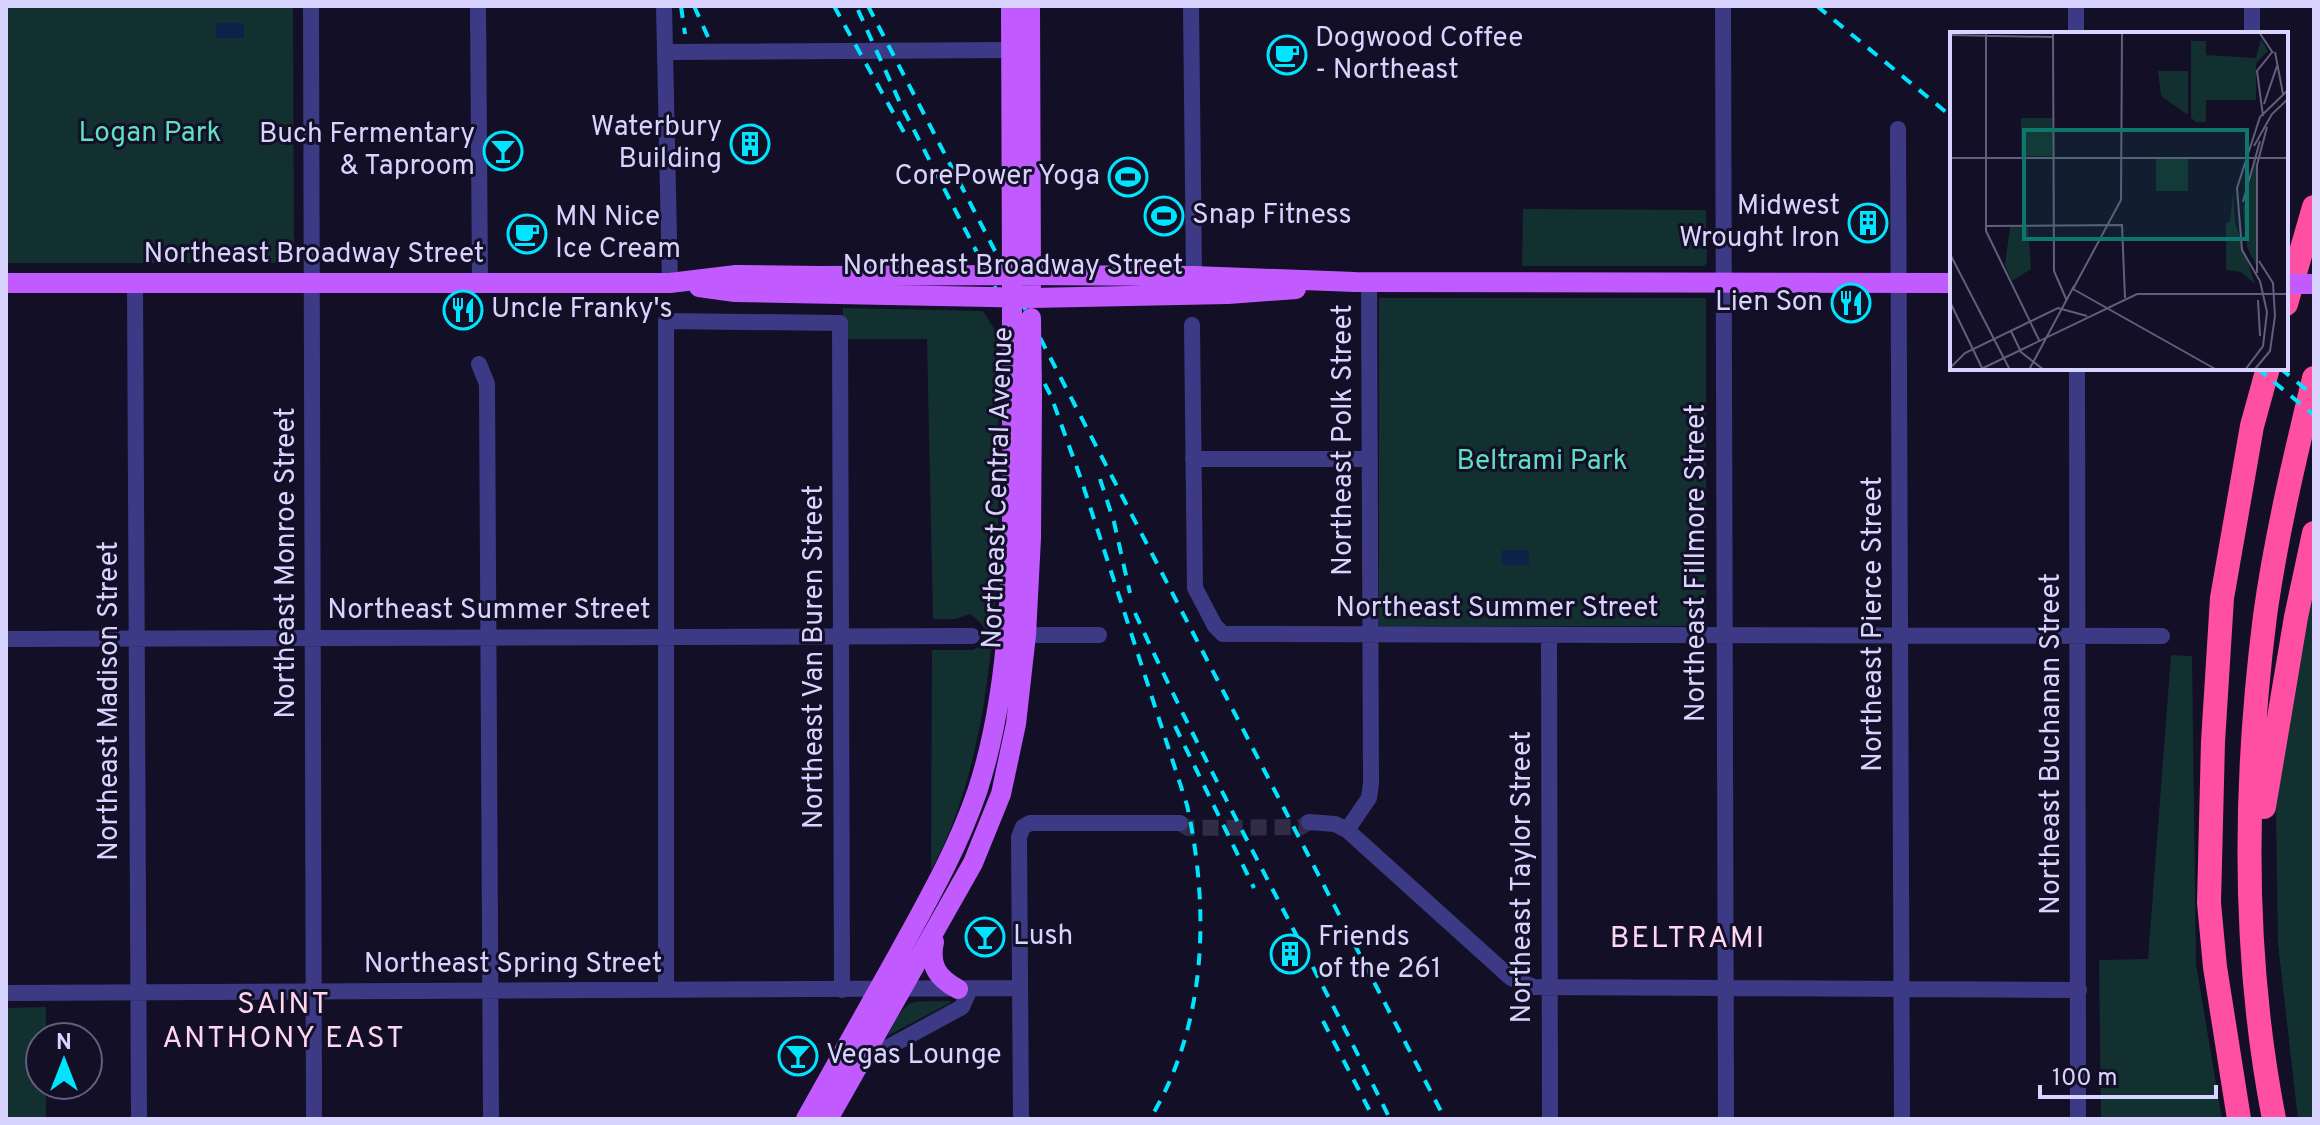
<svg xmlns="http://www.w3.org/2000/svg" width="2320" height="1125" font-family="Overpass,sans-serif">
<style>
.green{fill:#12302f}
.water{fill:#0c2248}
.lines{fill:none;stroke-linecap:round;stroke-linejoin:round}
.minor-tunnel{stroke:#312d47;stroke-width:16;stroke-dasharray:16 8;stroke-linecap:butt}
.minor{stroke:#3d3a85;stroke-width:16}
.major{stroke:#c25bff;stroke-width:20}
.highway{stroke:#ff4fa3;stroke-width:24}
.rail{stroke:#00e5ff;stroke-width:4;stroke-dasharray:12 10;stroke-linecap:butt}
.major-bridge{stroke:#c25bff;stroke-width:20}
.labels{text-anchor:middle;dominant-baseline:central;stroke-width:6;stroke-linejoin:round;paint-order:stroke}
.poi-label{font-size:28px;fill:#d9d4ff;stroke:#130f26;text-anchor:start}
.park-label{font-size:28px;fill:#5fe0c0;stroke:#130f26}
.street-label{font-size:28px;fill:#d9d4ff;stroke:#130f26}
.neighbourhood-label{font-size:30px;letter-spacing:2px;fill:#ffd6f0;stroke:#130f26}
.inset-road{fill:none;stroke:#625e7d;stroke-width:2}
.view{fill:#0f766e;fill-opacity:0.15;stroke:#0f766e;stroke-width:4}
.inset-edge{fill:none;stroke:#d9d4ff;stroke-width:4}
</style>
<rect width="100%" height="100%" fill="#130f26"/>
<path class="green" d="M6,6H293L294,263H6Z
M1523,209L1706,210L1707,263L1704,266H1522Z
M1379,298H1706V626H1379Z
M843,308L983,311L998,335C998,497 1011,726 931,870L932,650H973L984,644C988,628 983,624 970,614L955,619H933L927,339H842Z
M2314,574V1119H2298L2278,944L2276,812L2294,673Z
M2171,655L2192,656L2196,964L2222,1119H2101L2099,960L2148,959Z
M950,1001V1003L887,1036C909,996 905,1002 950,1001Z
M46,1007V1037H40V1085H46V1119H6V1008Z"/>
<path class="water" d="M216,23H244V38H216Z
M1502,550H1529V565H1502Z"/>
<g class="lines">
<path class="minor-tunnel" d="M1180,823L1188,828L1301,827L1309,822"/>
<path class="minor" d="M311,6L314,1119
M478,6L480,283
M664,6L670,283
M1191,6L1194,276
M1723,6L1726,1119
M2076,6V34
M2252,6V34
M665,52L1010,50
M1898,129L1902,1119
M135,283L139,1119
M1192,325L1195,588L1215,626L1223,634L2162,636
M479,364L487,384L491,1119
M2077,368L2078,1119
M1193,459H1370
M1015,635H1099
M1549,635L1550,1119
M6,639L972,636
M1309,822L1335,824L1347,830L1511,978L1534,987L2079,990
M1347,830L1369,798L1371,783L1369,282
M666,990V321L840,323L842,990
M6,993L1020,988
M861,1062L962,1007L970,989
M1021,1119L1019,837L1023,827L1030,823H1180"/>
<path class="major" d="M1011,6L1012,275L1194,276L1355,282L1952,283
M1030,6L1031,286
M6,283H670L736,275L819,276
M699,287L735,292L990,297
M1031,298L1228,294L1296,289
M934,942C929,965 937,978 958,989
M806,1119C837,1064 867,1010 898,955C927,902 957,850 977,792C1017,672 1012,521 1012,395
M828,1119L973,863L1001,794L1016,724L1026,635L1031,538L1032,396"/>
<path class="highway" d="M2286,304L2314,207
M2264,807L2296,617L2314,533
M2239,1119L2215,967L2209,903L2213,742L2222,598L2252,426L2268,368
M2274,1119C2242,955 2244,782 2265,616C2276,536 2295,457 2314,378"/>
<path class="rail" d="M681,6L685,34
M694,6L708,37
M834,6L905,134
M868,6L1445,1119
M1817,6L1952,117
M858,10L901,105L1051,396L1081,479L1187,805C1210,910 1207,1025 1150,1119
M2257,368L2314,415
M2280,368L2314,396
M1100,479L1114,522L1130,593
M1135,613C1214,785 1307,950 1390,1119
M1175,726L1254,888
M1323,1021L1374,1119"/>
<path class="major-bridge" d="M819,276L1012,275V395
M2286,284H2314
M990,297L1031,298
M1031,318L1032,396"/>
</g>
<defs>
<symbol id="cafe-ring" viewBox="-11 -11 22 22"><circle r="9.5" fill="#130f26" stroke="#00e5ff" stroke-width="1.5"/><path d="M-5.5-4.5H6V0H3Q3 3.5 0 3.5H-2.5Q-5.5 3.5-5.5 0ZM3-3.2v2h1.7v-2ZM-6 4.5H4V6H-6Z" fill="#00e5ff"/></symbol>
<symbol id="building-ring" viewBox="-11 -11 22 22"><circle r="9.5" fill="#130f26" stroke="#00e5ff" stroke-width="1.5"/><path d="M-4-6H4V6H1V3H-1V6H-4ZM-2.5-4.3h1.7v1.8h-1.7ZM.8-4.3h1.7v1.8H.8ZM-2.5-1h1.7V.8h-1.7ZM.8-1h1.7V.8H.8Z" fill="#00e5ff"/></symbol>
<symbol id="bar-ring" viewBox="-11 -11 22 22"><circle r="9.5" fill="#130f26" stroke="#00e5ff" stroke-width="1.5"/><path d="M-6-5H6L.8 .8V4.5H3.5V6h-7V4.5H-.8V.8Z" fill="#00e5ff"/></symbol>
<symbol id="stadium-ring" viewBox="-11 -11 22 22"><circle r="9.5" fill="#130f26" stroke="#00e5ff" stroke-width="1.5"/><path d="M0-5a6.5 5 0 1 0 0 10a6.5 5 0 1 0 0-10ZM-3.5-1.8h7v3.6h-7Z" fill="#00e5ff"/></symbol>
<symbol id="restaurant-ring" viewBox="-11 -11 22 22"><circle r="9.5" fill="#130f26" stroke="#00e5ff" stroke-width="1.5"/><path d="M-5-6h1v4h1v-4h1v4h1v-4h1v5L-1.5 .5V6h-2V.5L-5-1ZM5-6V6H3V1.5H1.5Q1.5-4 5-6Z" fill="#00e5ff"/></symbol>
</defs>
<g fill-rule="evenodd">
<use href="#cafe-ring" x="1265" y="33" width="44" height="44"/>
<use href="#building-ring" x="728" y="122" width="44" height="44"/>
<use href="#bar-ring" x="481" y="129" width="44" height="44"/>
<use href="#stadium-ring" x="1106" y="155" width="44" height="44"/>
<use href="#stadium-ring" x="1142" y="194" width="44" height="44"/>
<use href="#building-ring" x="1846" y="201" width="44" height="44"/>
<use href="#cafe-ring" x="505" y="212" width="44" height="44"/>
<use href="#restaurant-ring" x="1829" y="281" width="44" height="44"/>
<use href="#restaurant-ring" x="441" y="288" width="44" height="44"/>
<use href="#bar-ring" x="963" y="915" width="44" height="44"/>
<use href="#building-ring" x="1268" y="932" width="44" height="44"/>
<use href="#bar-ring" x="776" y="1034" width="44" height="44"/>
</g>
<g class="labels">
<g class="poi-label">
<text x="1315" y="39">Dogwood Coffee<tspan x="1315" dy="32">- Northeast</tspan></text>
<text x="722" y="128" text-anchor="end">Waterbury<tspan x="722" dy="32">Building</tspan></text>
<text x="475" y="135" text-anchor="end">Buch Fermentary<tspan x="475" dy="32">&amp; Taproom</tspan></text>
<text x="1100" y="177" text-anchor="end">CorePower Yoga</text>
<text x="1840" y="207" text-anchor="end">Midwest<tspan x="1840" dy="32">Wrought Iron</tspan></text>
<text x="1192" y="216">Snap Fitness</text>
<text x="555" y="218">MN Nice<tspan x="555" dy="32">Ice Cream</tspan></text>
<text x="1823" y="303" text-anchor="end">Lien Son</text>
<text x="491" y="310">Uncle Franky's</text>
<text x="1013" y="937">Lush</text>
<text x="1318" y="938">Friends<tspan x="1318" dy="32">of the 261</tspan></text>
<text x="826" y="1056">Vegas Lounge</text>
</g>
<g class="park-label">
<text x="150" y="134">Logan Park</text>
<text x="1542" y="462">Beltrami Park</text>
</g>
<g class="street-label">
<text x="314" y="255">Northeast Broadway Street</text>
<text x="1013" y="267">Northeast Broadway Street</text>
<text transform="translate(1344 440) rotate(-90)">Northeast Polk Street</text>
<text transform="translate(999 488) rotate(-88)">Northeast Central Avenue</text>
<text transform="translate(287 563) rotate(-90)">Northeast Monroe Street</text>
<text transform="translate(1697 563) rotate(-90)">Northeast Fillmore Street</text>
<text x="1497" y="609">Northeast Summer Street</text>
<text x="489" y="611">Northeast Summer Street</text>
<text transform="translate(1874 624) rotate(-90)">Northeast Pierce Street</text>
<text transform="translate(815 657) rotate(-90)">Northeast Van Buren Street</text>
<text transform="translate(110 701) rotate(-90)">Northeast Madison Street</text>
<text transform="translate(2052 744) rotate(-90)">Northeast Buchanan Street</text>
<text transform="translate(1523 877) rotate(-90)">Northeast Taylor Street</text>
<text x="513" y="965">Northeast Spring Street</text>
</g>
<g class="neighbourhood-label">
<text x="1688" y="939">BELTRAMI</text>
<text x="284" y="1005">SAINT<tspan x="284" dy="34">ANTHONY EAST</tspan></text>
</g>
</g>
<g transform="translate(1950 32)">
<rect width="338" height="338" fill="#130f26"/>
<path d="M311,7L318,19L306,31V68H256V90H246L241,86V9H256V23L306,26ZM208,39H238V83L211,64ZM71,86H102V124H71ZM206,127H238V159H206ZM306,127V233L297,215L293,177ZM283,161L285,191L305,252L291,240L276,238V191L280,190ZM60,195H78L81,237L62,249L55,233Z" fill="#12302f"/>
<path class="inset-road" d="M36,0V199L89,308M103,0L104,239L117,269M309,0L323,21M1,3L103,5M325,20L333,62M314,72L327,34M313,84L307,39L323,19M304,114L322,82L338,67M0,126H338M293,170L310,109M36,194L172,193L175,266M0,222L60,338M309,229L323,251L325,285M307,241V133L317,95M123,257L267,338M123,257L171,168L172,0M308,268L310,304M0,270L32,336M61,299L71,320L94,338M0,336L15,321L108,276L137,284M305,337L320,319L325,284M29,338L187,262H338M79,338L124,254M295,338L313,314L317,280L310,249L292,218L287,156L310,85L338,58"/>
<path class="view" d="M74,98H297V207H74Z"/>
<rect width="338" height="338" class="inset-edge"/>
</g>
<rect width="2320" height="1125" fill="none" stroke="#d9d4ff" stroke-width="16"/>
<g transform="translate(64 1061)"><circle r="38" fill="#130f26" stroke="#625e7d" stroke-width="2"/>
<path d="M0-6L14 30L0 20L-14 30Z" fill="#00e5ff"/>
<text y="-12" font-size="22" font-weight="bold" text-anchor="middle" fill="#d9d4ff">N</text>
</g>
<path d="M2040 1085v12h176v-12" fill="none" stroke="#d9d4ff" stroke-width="4"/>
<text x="2052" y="1085" font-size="24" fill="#d9d4ff" stroke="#130f26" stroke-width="6" paint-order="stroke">100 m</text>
</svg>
